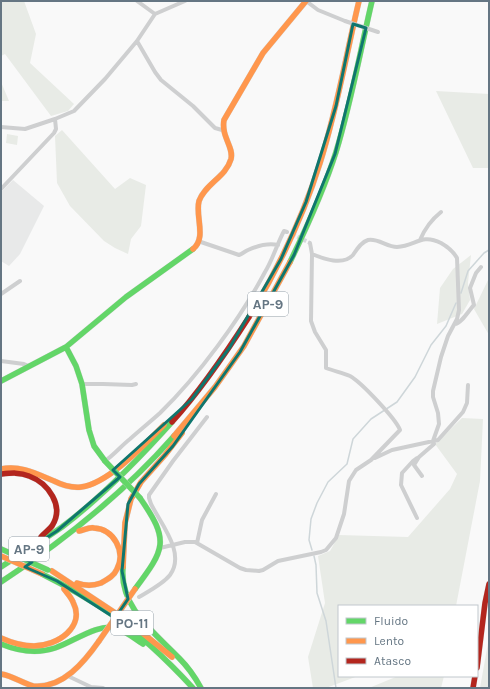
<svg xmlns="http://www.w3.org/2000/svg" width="490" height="689" font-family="Karla,sans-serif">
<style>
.built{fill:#e8e9e9}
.green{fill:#e8ebe6}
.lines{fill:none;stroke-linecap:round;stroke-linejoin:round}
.stream{stroke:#ced6d9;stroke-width:1.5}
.street-tunnel{stroke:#d4d8dc;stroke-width:4;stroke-dasharray:4 2;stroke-linecap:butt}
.fast-casing{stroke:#d5d6d7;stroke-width:6}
.slow-casing{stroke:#d5d6d7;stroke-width:6}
.jam-casing{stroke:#d5d6d7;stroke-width:6}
.street{stroke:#cecfd0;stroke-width:4}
.fast{stroke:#63d668;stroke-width:5.5}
.slow{stroke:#ff974d;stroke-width:5.5}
.jam{stroke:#b3261e;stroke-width:5.5}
.fast-bridge-casing{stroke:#d5d6d7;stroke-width:6;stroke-linecap:butt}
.slow-bridge-casing{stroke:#d5d6d7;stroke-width:6;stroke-linecap:butt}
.street-bridge{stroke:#cecfd0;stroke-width:4}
.fast-bridge{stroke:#63d668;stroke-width:5.5}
.slow-bridge{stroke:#ff974d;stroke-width:5.5}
.marked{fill:none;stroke:#0f766e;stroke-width:3;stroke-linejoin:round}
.labels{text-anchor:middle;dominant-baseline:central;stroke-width:4;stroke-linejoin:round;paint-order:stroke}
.shield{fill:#fff;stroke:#939fa8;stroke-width:1}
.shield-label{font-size:14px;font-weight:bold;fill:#657683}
</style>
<rect width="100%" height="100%" fill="#f9f9f9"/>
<path class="built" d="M13,180L44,206L20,254L9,266L1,261V192Z"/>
<path class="green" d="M1,1H24L36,34L30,63L74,104L68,111L51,116L5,54L1,56Z
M1,82L9,101H1Z
M436,91L489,94V168H473Z
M62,130L115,189L130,178L146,185L141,226L131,239L128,254L115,248L104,241L70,206L57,183L55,136Z
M7,134L18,136L17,145L6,143Z
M471,255L468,283L470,300L462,314L437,324L440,288L453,269Z
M489,278V335L474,309Z
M462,418L483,419L480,481L456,606H339V676H358L326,688H313L308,657L325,603L318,556L330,551L339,535L408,537L450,489L457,474L435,444Z
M489,642V688H480L488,643Z
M398,676H444L441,688H369Z"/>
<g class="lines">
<path class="stream" d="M461,293L468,271L484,253L489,250
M312,550L309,540L311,519L317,503L328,482L347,464L353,439L371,419L397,402L415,377L431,345L446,326L456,303
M314,556L316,565L317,593L326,621L336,688"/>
<path class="street-tunnel" d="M292,234L310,243"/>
<defs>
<path id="fast" d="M290,262C307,227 324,190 336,152C351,103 360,52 372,1
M66,347L76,366L82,384L89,430L94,446L105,461
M1,381L66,347L126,297L193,249
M1,567C21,554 42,541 62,527C103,496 138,460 172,422
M123,567C119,607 154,632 179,658C188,667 195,677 201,688
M42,574C66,586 89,599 111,614C141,635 168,661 193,688
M1,582C65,540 124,493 174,436
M135,589C165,549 170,541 140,498
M1,644C18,651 37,654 55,648C73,642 98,623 116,628C126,631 135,639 143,644"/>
<path id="slow" d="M193,249C207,238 195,216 199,201C205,184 226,177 231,159C234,147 221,137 224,120L263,53L306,1
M249,317C278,269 303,217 320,163C337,110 346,55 359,1
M174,436L215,387L244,346L290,262
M1,469C21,465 37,474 54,481C62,485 72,488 81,487C108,484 145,444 164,425
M123,567L125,523L131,499L141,482L165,455L182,433
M52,571L129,622L172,657
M77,583C85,586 93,586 101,583C108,579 114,576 117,569C126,552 114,529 94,528C89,527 84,530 79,531
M1,638C12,643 22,646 34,646C57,646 86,627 73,602C71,597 67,593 64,589
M1,674C13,676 22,683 33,686C63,689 85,661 99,641"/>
<path id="jam" d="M172,422C201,390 226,353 249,317
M1,474C11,473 20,472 29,476C48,483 65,506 52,526C49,530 44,533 41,537
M477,668L485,603L489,584
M473,688L475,676"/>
</defs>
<use href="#fast" class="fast-casing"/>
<use href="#slow" class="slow-casing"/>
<use href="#jam" class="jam-casing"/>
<path class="street" d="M137,1L155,14
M306,1L318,10L345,21
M137,41L155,72L161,80L193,106L215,128L222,130
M1,127L25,129L55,119
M1,189L54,133L56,129L55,119L74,111L105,79L137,41L155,14L185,1
M420,240C425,228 431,220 441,212
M198,241L239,255C242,254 244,252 248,250C257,246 268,243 278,245
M310,243L312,254C324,259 343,266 353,255C357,249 361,242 368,240C378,238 387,247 397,247C416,246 421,233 441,243C448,247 453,251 457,258L459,310L457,319L448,336L441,357L433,391V397L438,413L439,424L433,441L434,444L419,457L414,465L422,476
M1,294L20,281
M455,324C461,324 469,310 474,305L470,288L476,273L481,267
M1,361L24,364L29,366
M82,384H103L132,385L136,384
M375,458L392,450L438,440L463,412L467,403L468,385
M417,458L413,461L402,473L401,485L417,518
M105,461C115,454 121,446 130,439C140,430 150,422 160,413C199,375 240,319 265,272C273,259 277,244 284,231L287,232
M197,543L202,520L216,494
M160,548L185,542H195L240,568L246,570L259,571L263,570L278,561L321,552L326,550L336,538L344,514L349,481L356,470L371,460L400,430C396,419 361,382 350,376C343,373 334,371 326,368V350L315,332L311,321L312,254
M139,597C149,591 163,584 170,575C186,553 161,524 151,504L149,498V495L173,461L207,417
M70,677L91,687L103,688"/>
<use href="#fast" class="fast"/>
<use href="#slow" class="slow"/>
<use href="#jam" class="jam"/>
<defs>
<path id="fast-bridge" d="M105,461L140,498
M1,549L48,570"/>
<path id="slow-bridge" d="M1,556L42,574
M99,641L135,589"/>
</defs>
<use href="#fast-bridge" class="fast-bridge-casing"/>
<use href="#slow-bridge" class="slow-bridge-casing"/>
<path class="street-bridge" d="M345,21L378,32"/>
<use href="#fast-bridge" class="fast-bridge"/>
<use href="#slow-bridge" class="slow-bridge"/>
</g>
<path class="marked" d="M353,24L366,28L335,154L294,255L240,352L173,446L139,484L128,504L122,571L128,599L115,618L57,581L25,567L32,562L18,556L57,531L120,477L113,470L192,399L230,347L281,259L306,202L336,106Z"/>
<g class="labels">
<g class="shield">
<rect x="248" y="292" width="40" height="24" rx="3"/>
<rect x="9" y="537" width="40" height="24" rx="3"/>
<rect x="111" y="611" width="42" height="24" rx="3"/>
</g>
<g class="shield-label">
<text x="268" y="304">AP-9</text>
<text x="29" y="549">AP-9</text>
<text x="132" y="623">PO-11</text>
</g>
</g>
<rect width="490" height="689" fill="none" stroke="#657683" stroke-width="4"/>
<rect x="338" y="605" width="140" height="72" fill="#ffffff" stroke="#c1c8cd"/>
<rect x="346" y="618" width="20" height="6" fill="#63d668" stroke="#c1c8cd"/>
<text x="374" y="625" font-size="12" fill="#657683">Fluido</text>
<rect x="346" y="638" width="20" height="6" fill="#ff974d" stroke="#c1c8cd"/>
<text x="374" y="645" font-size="12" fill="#657683">Lento</text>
<rect x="346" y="658" width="20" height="6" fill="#b3261e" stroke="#c1c8cd"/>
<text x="374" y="665" font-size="12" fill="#657683">Atasco</text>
</svg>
